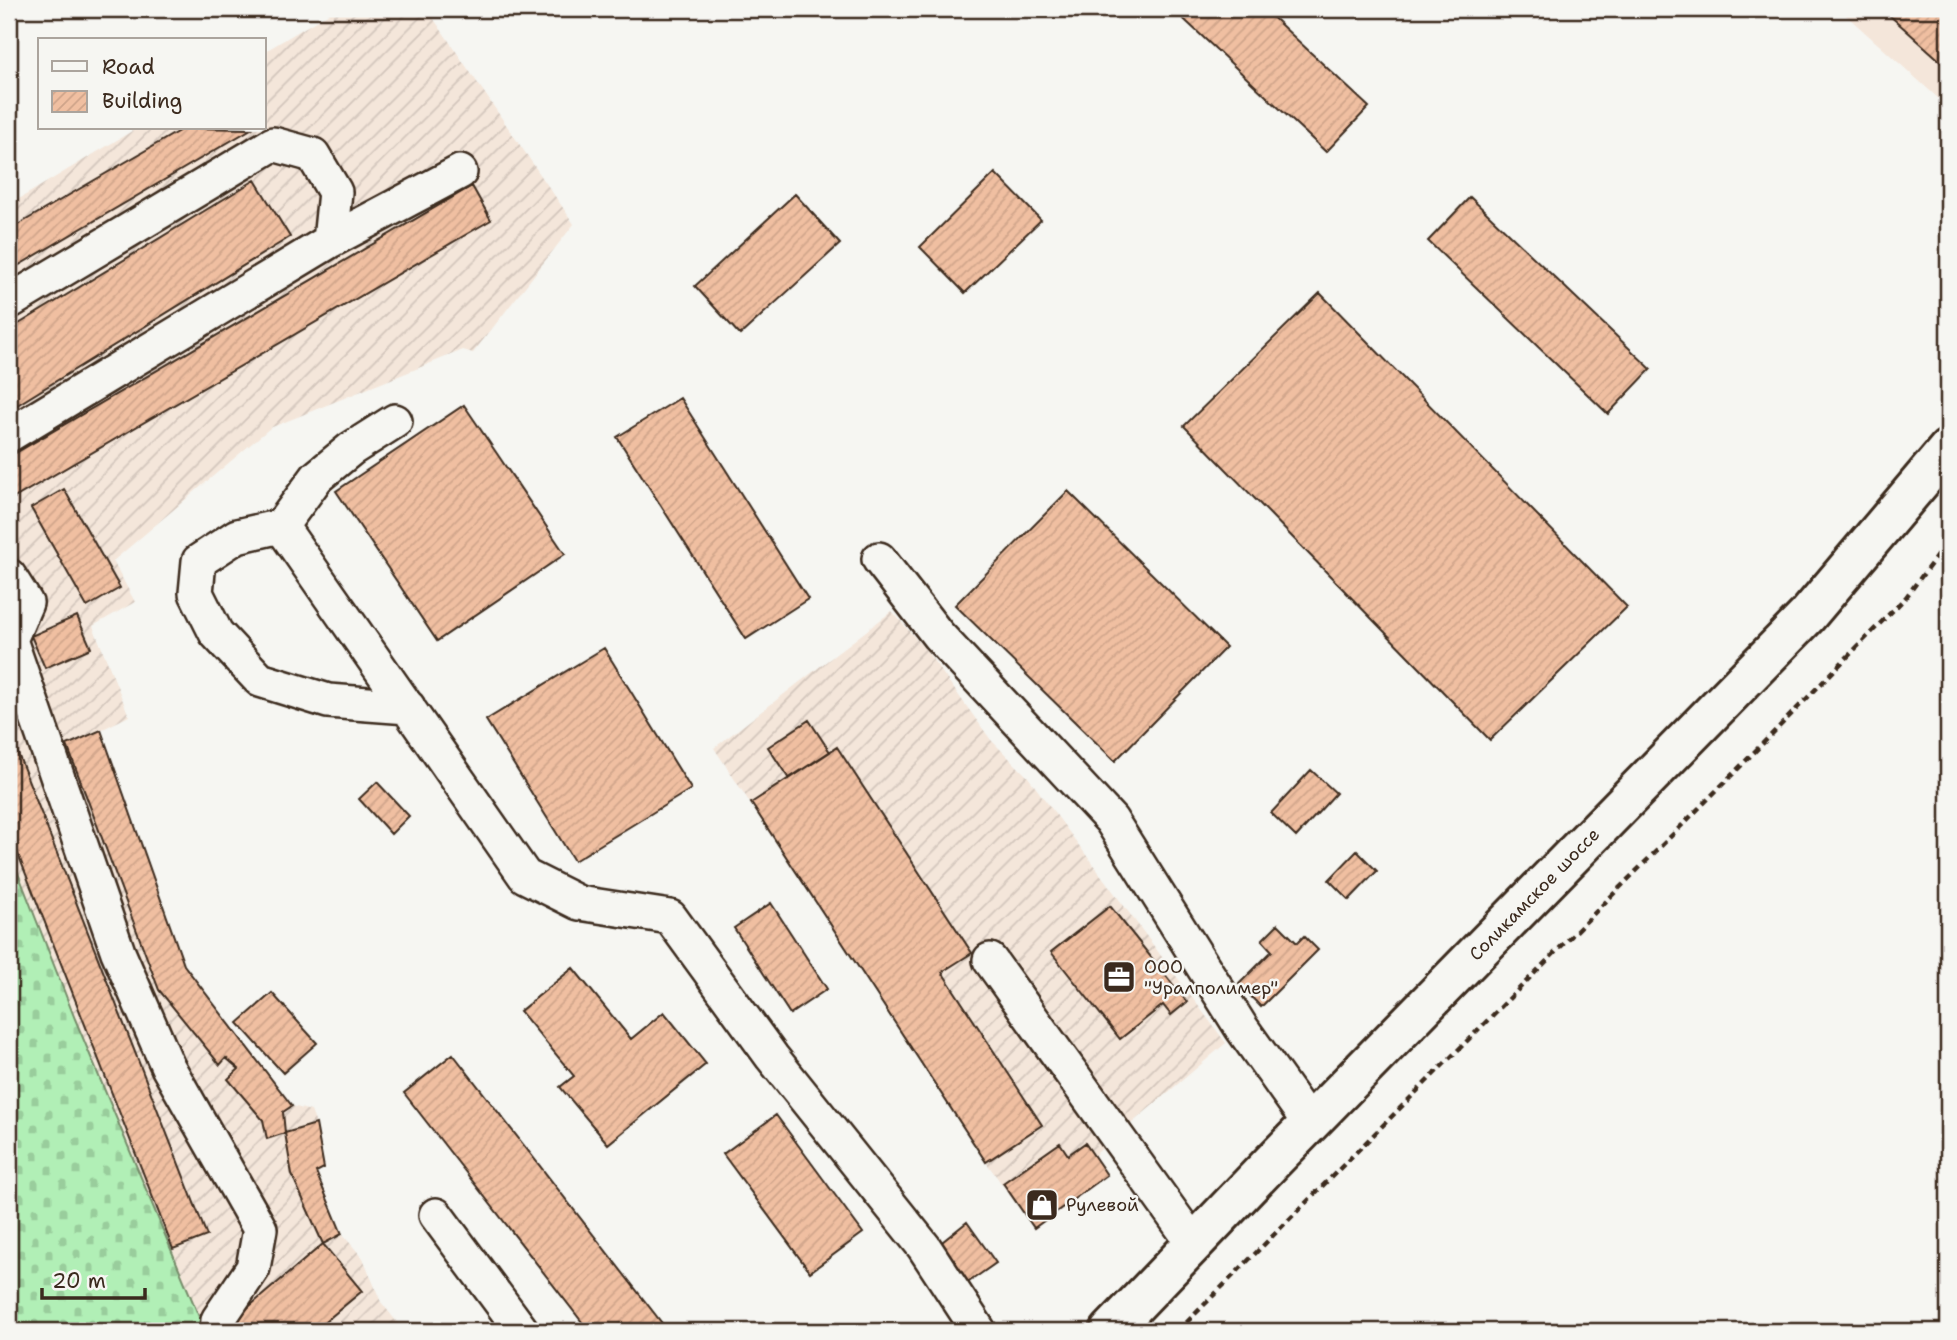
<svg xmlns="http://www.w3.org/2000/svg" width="1957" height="1340" font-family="'Shantell Sans',sans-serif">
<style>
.built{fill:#f4e6da}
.industrial{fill:url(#industrial-furrows)}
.cemetery{fill:url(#cemetery-stones);stroke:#768c6a;stroke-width:2}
.building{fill:url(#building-hatch);stroke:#3b2a1e;stroke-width:2}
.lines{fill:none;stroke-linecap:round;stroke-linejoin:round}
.minor-casing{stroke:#3b2a1e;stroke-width:38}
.highway-casing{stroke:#3b2a1e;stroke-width:44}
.path{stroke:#3b2a1e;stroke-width:4.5;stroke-dasharray:7 5;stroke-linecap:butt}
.minor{stroke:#f6f6f2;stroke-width:33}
.highway{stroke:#f6f6f2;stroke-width:38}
.labels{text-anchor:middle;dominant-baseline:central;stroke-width:5;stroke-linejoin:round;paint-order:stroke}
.street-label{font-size:18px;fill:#3b2a1e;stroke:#f6f6f2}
.poi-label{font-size:18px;fill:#3b2a1e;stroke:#f6f6f2;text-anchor:start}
</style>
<defs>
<pattern id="industrial-furrows" width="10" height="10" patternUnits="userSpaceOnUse" patternTransform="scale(1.75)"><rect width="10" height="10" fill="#f4e6da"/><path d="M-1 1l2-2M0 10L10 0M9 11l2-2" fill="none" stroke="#d2c5bb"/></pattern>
<pattern id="cemetery-stones" width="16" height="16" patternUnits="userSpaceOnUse" patternTransform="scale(1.75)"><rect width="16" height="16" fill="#b1efb6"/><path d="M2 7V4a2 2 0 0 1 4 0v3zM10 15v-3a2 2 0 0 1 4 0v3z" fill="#99cd9c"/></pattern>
<pattern id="building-hatch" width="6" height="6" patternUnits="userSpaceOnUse" patternTransform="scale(1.75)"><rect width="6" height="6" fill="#f0bfa1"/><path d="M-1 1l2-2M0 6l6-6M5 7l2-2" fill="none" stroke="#cfa48a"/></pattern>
</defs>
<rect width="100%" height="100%" fill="#f6f6f2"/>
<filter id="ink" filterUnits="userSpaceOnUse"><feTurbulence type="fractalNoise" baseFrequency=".0143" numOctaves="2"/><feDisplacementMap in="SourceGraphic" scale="14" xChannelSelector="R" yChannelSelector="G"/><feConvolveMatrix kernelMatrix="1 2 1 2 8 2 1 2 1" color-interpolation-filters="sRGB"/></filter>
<g filter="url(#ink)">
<path class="built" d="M1839,9H1948V107Z"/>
<path class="industrial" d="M336,9H427L574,224L473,353L463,350L270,428L113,561L135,602L93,626L129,716L101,730L184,965L292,1106L311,1111L316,1124L324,1168L316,1172L342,1234L363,1258L381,1302L404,1331H205L75,1019L9,850V205L137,128H264V52Z
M892,611L928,653L991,740L1028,777L1226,1043L1024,1215L986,1162L714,748Z"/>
<path class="cemetery" d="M9,850L75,1019L205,1331H9Z"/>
<path class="building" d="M1173,9H1264L1369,107L1326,152Z
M1893,9H1948V61L1945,65L1888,14Z
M184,128L251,129L9,271V230Z
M995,173L1041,220L965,293L920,247Z
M255,180L290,237L9,410V330Z
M472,186L491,220L9,501V457Z
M795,194L840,244L740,335L695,286Z
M1470,197L1651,369L1608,414L1428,241Z
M1320,293L1627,607L1490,740L1184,426Z
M680,398L808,599L746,639L617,437Z
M464,405L565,554L437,641L336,491Z
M64,489L120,588L87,607L31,508Z
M1068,491L1226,647L1115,761L955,605Z
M77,616L91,648L45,668L31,636Z
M604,648L691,789L574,861L486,720Z
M809,720L830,752L789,779L768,747Z
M101,730L184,965L292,1106L283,1112L285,1133L267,1139L263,1120L228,1079L239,1069L226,1058L220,1065L159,990L67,745Z
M9,731L207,1236L173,1249L9,831Z
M837,747L972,953L942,972L1042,1125L986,1162L751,803Z
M1311,770L1336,793L1296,837L1271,813Z
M377,782L409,816L391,834L359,799Z
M1357,851L1377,871L1349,900L1329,880Z
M771,903L827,989L790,1014L734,928Z
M1110,906L1187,1002L1171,1015L1163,1005L1120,1039L1051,952Z
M1278,924L1297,943L1304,936L1318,950L1261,1007L1239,984L1272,951L1262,940Z
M573,968L631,1039L664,1012L706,1064L608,1144L560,1087L574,1076L520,1011Z
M272,993L317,1043L283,1073L238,1023Z
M453,1054L668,1331H589L404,1093Z
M776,1115L863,1233L810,1272L723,1154Z
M316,1124L324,1168L316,1172L342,1234L323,1244L292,1175L285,1133Z
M1060,1143L1068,1155L1085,1143L1107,1175L1034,1228L1003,1183Z
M967,1222L996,1263L966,1284L937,1246Z
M323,1244L362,1291L314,1331H238L231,1322Z"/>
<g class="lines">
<defs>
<path id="minor" d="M9,302L273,144L313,155L335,192L330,241
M395,421L351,449L317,477L281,526L237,536L199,561L196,593L216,633L260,680L328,701L408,707
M9,435L330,241L460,172
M281,526L525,876L579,903L670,917L772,1057L924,1247L979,1331
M879,559L938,635L1111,820L1241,1027L1310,1124
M9,576L26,603L10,640L118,952L168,1067L260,1229L253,1268L218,1320L217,1331
M990,960L1194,1244
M436,1215L522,1331"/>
<g id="highway">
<path id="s1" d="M1110,1331L1272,1162L1807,616L1948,449"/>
</g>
</defs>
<use href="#minor" class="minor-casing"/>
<use href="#highway" class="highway-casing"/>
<path class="path" d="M1178,1331L1725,782L1906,597L1948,541"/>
<use href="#minor" class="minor"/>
<use href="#highway" class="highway"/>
</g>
</g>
<defs>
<symbol id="office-square" viewBox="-11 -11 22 22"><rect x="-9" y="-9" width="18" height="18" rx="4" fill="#3b2a1e" stroke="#f6f6f2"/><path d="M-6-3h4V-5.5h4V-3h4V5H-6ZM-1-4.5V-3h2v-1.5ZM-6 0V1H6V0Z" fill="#fff"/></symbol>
<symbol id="shop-square" viewBox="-11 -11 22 22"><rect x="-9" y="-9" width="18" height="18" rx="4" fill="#3b2a1e" stroke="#f6f6f2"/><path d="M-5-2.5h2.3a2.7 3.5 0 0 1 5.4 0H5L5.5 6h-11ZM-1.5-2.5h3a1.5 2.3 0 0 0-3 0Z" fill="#fff"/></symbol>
</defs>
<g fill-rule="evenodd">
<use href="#office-square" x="1100" y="958" width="38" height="38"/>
<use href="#shop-square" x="1023" y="1186" width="38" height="38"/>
</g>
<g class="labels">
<g class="street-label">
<text stroke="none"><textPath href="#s1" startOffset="609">Соликамское шоссе</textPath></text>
</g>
<g class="poi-label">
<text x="1144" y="967">OOO<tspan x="1144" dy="21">"Уралполимер"</tspan></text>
<text x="1066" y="1205">Рулевой</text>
</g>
</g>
<rect width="1957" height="1340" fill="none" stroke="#f6f6f2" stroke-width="35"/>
<rect x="18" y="18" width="1922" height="1305" fill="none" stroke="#3b2a1e" stroke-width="2.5" filter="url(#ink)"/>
<rect x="38" y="38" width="228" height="91" fill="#f6f6f2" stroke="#aba49d" stroke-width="2"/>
<rect x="52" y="61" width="35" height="10" fill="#f6f6f2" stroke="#aba49d" stroke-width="2"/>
<text x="102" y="74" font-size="21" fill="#3b2a1e">Road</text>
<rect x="52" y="91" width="35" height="21" fill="url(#building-hatch)" stroke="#aba49d" stroke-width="2"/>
<text x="102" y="108" font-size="21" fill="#3b2a1e">Building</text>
<path d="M42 1288v10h103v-10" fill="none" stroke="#3b2a1e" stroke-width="3.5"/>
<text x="52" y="1288" font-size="21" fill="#3b2a1e" stroke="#f6f6f2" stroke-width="5" paint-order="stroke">20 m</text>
</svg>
